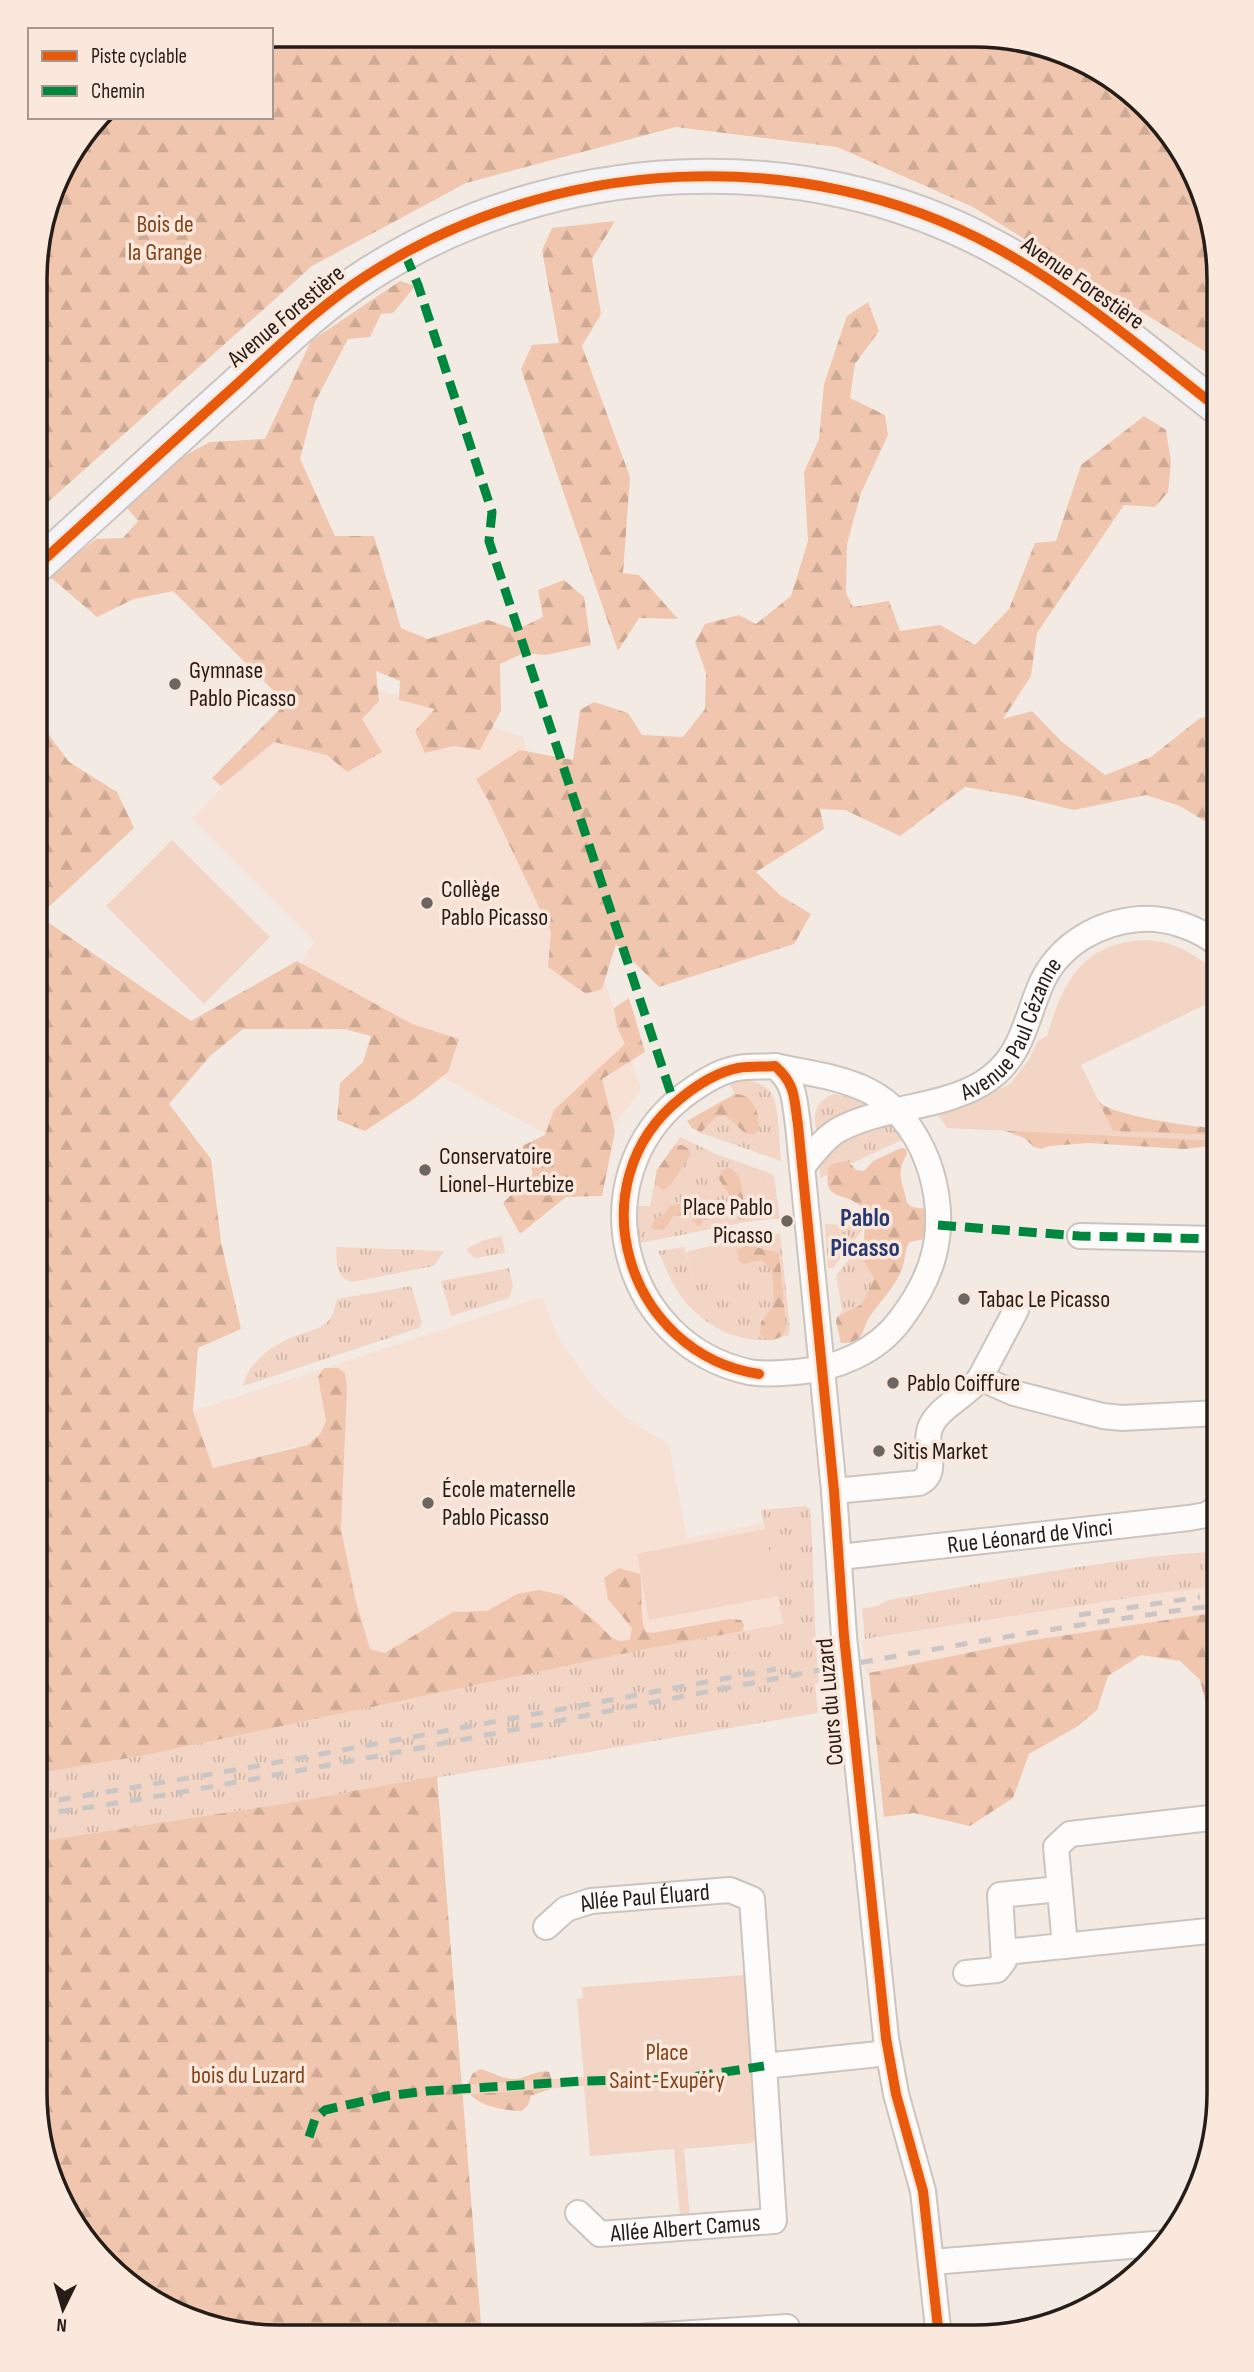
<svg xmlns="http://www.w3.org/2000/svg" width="1254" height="2372" font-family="'Sofia Sans Condensed',sans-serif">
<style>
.built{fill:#f7e1d5}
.grass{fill:url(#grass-tufts)}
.forest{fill:url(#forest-firs)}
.green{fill:#f2d5c5}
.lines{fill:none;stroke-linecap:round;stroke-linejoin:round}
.street-casing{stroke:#ccc4be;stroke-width:28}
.secondary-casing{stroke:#ccc4be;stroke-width:37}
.street{stroke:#fdfcfb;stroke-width:24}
.secondary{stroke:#f4f4f6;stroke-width:33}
.rail{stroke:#cac6c5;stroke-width:5;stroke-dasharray:12 12;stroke-linecap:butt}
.street-bridge-casing{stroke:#ccc4be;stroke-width:28;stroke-linecap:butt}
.street-bridge{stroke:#fdfcfb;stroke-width:24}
.quiet{stroke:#00873e;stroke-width:9;stroke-dasharray:18 9;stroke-linecap:butt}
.cycleway-casing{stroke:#fbe8dd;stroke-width:15}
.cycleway{stroke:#e8590c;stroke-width:10}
.poi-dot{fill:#6d655f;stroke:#fbe8dd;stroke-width:2.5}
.labels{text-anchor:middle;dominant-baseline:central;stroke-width:7;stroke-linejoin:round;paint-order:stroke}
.park-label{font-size:24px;fill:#81441a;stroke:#fbe8dd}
.street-label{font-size:24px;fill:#251d18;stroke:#fbe8dd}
.poi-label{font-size:24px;fill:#251d18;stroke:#fbe8dd;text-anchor:start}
.neighbourhood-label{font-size:26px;font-weight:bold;fill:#273972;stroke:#fbe8dd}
.rim{fill:none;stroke:#251d18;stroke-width:3.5}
</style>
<defs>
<pattern id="grass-tufts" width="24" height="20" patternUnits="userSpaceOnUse" patternTransform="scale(1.75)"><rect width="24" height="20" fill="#f2d5c5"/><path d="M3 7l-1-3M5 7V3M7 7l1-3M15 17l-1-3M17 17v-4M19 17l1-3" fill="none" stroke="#cfb6a8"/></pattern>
<pattern id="forest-firs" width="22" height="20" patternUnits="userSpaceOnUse" patternTransform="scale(1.75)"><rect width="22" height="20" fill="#f0c6ae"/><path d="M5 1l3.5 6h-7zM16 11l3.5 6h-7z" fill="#ceaa95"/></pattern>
</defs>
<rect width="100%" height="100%" fill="#f4eae4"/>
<path class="built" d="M343,678L523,737L641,1089L610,1132L598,1163L440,1076L299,967L314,941L192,819L259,748Z
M542,1297L560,1340L594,1388L625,1417L669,1445L687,1538L763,1523L783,1624L334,1715L296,1446L213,1468L193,1411Z
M1219,1586V1612L1027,1641L866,1674L862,1640L1160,1593Z"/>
<path class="grass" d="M739,1079C750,1081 762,1082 770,1091C780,1103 779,1145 781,1161L698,1132L687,1121L735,1094L728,1082Z
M834,1094C850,1096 862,1102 875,1111L818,1135C811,1118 815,1100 834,1094Z
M891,1123L904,1139L820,1178L819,1160L837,1142Z
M680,1137L716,1154L767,1172L774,1176L780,1219H772L767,1173L741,1175L746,1222L636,1244L633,1206H650L657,1170Z
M825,1224L866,1226L833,1268H828Z
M876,1227L925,1229L924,1239L909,1242C905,1250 905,1260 902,1269C895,1287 881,1300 870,1316C860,1331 867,1342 841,1343L836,1321L842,1310L836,1275Z
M780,1233L790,1329L789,1335C748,1350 705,1329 680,1295C670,1281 665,1266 658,1251L684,1247L695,1285L737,1274L730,1241Z
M502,1236L505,1253L475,1258L467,1252L468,1248L484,1240Z
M336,1247L444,1251L434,1266L352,1282C335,1278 337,1262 336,1247Z
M509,1268L513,1286L509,1298L451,1316L441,1281Z
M411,1286L422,1322L419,1328L243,1386C248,1361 275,1343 298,1335C308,1331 322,1329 329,1320C333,1315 335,1307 337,1299Z
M805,1506L810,1509C815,1567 813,1625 819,1683L815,1684L818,1713L282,1804L35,1842V1774L146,1755L641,1650L783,1624L761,1510Z
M1219,1551V1586L1160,1593L865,1639L862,1609L877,1606L888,1600C998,1581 1107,1558 1219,1551Z"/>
<path class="forest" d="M279,35L1022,40L1136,96L1206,201L1219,279V360L973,207L837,147L676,127L466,183L312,266L37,512V248L60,171L101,117H271V37Z
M615,221L592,259L601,314L582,346L630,477L623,573L639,575L678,619L639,618L618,651L521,369L532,345L559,343L542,250L552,228Z
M400,281L415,286L393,313L381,314L370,337L348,339L315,402L300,459L335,536H374L401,628L428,639L488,620L516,630L543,617L538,590L564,580L584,597L591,645L546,655L524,653L500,664L501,711L480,750L453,746L425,753L415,731L435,709L399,700L400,681L376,671L379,701L362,719L382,752L347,772L327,755L274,742L221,786L212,778L286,703L173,591L134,599L97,617L49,576L96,539L123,538L138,521L119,498L150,474L210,442L265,439L311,341Z
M868,302L879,331L855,364L850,398L885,415L888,435L861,493L847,544L846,593L853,607L889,601L900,631L940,625L975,645L1009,609L1035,543L1056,541L1081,465L1144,416L1166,430L1171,462L1168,492L1155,507L1124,505L1037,633L1031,676L1003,719L1032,711L1061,741L1105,775L1151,757L1200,718L1219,716V830L1180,806L1146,795L1074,810L1017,796L965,787L900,836L845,810L820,809L824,829L756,872L781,896L811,914L794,944L659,987L616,944L602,989L586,994L548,967L551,932L488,800L476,779L520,750L573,760L580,710L594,702L628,713L642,735L683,737L705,709L706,673L695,642L705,624L739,615L756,624L791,596L808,541L804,472L819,439L824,384L847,316Z
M37,719L69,762L117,792L134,828L39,916L191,1021L297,961L412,1024L459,1039L448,1072L415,1098L365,1131L337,1120L340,1083L363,1062L371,1036L344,1029H243L210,1056L169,1104L211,1159L221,1242L241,1329L198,1348L193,1411L213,1468L308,1445L321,1433L326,1421L318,1377L324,1368H338L345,1373L347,1388L341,1529L356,1602L370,1649L385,1653L453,1612L487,1611L517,1594L539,1590L562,1595L594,1620L612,1638L620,1641L630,1640L632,1628L608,1599L604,1578L619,1568L640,1574C644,1593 638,1614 646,1632L653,1633L730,1619L741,1620L744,1625L743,1631L641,1650L146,1755L35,1774Z
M629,998L645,1052L602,1079L615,1131L602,1196L566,1197L520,1234L503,1203L533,1173L522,1146L545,1135L554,1110L625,1044L617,1027L614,1008Z
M1088,1081C1092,1088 1095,1099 1102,1104C1117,1116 1197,1128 1219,1128V1145L1184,1149L1089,1143L1049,1146L1042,1149L1034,1147L1024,1138L990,1125Z
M735,1094C754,1094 760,1114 759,1131L754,1134H746L725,1115L717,1116L701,1132L692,1128L687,1121Z
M682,1145L689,1149L691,1155L669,1187L663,1190L655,1183L657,1170L674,1146Z
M901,1148L906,1149L907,1154C895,1175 903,1181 907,1203L912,1207L926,1209L928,1217L924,1219C923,1226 927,1232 924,1239L909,1242C905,1250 905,1260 902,1269C895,1287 881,1300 870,1316C860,1331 867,1342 841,1343L836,1321L837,1317L862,1304L874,1279C872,1272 865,1268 864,1260C861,1246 870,1216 859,1205C844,1192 821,1202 829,1167L835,1163L848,1161L856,1170L864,1171L873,1161Z
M728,1168C742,1173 743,1189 744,1203L738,1210C727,1208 732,1202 728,1193C726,1188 721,1183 719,1179L721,1171Z
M678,1204C689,1204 698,1206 704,1216L701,1226H697L690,1215L673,1216C668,1225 666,1231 653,1230L651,1227L656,1218L666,1213L669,1206Z
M746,1245L779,1253L786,1326C784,1337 777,1341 766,1340L760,1334L761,1322L772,1307L774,1299L772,1270L762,1260L744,1264L739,1261L737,1250Z
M1219,1612V1715L1211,1724L1200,1680L1180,1661L1141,1655L1108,1676L1097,1710L1078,1726L1029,1754L1013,1798L970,1826L914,1813L884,1817L869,1673L1027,1641Z
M437,1776L482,2336L247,2335L172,2312L118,2277L48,2171L35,2093V1842L282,1804Z
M481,2069C494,2073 507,2082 521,2078C531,2075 538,2070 549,2072L553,2083L550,2089L531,2096L528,2105L522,2111C508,2111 473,2106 468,2090C467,2084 470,2078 473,2073Z"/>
<path class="green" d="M172,840L270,937L204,1004L106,906Z
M1149,940C1177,943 1195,954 1216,972H1219V998L1081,1065L1113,1131L1219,1135V1141L947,1128L936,1112L977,1100L1010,1084L1028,1061L1038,1041L1047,1036C1064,980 1083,941 1149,940Z
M767,1172L772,1219L746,1222L741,1175Z
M730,1241L738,1274L695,1286L686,1252Z
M765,1529L778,1596L649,1620L637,1554Z
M744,1975L757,2137L752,2143L684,2149L690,2217L680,2218L674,2149L590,2156L584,2086L463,2095L462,2085L584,2077L577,1999L583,1998L582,1987Z"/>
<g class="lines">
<defs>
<g id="street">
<path d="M775,1066C806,1073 838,1076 867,1090C923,1117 949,1196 934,1254C928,1279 916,1299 901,1319C877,1352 836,1369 796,1372C781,1373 764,1375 749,1372C621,1344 579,1179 682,1097C698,1085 718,1071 738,1068C750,1066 763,1067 775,1066Z"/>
<path d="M775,1066C796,1084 794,1099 798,1125L834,1491L844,1636"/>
<path id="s1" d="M802,1167C813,1154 825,1137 840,1129C884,1106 938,1109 981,1084C1023,1059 1024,1022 1042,982C1060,944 1099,922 1140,919C1167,917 1199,928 1219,945"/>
<path d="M1080,1236L1219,1239"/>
<path d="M980,1378L1016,1310"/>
<path d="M834,1491L919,1483C941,1473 923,1446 930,1428C938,1407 966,1397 980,1378L1014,1393L1103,1416L1122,1418L1219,1413"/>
<path id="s2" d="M840,1557L1189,1518L1206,1515L1219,1507"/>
<path d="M849,1684L886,2038L896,2094L923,2191L939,2337"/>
<path id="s3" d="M546,1927L566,1909L591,1901L730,1890L752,1899L764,2066"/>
<path d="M1065,1946L1056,1847L1070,1834L1219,1817"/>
<path d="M1005,1952L1208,1931L1218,1927"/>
<path d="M966,1973L997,1970L1004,1961L1000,1895L1059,1889"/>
<path id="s4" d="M578,2213L600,2234L774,2221L764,2066L888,2053"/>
<path d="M932,2262L1167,2243"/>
<path d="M646,2336L787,2327"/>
</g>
<path id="secondary" d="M37,566C103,506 169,445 236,385C279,346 320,305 369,274C553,156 802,142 995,247C1076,291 1147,353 1219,409"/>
</defs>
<use href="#street" class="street-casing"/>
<use href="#secondary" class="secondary-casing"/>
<use href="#street" class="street"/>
<use href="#secondary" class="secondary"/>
<path class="rail" d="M1079,1615L1200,1597
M35,1804L241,1769L776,1669
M35,1815C141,1801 246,1780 351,1761C639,1707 927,1643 1219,1605"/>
<defs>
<path id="street-bridge" d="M844,1636L849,1684"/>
</defs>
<use href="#street-bridge" class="street-bridge-casing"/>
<use href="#street-bridge" class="street-bridge"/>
<path class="quiet" d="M405,254L418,285L492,512L489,541L674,1103
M938,1225L1080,1236L1219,1239
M309,2137L315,2119L325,2110L386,2096L428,2091L584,2081L678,2079L764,2066"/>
<defs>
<path id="cycleway" d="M37,566C103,506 169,445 236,385C279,346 320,305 369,274C553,156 802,142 995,247C1076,291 1147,353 1219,409
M759,1374C627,1354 574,1183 681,1098C697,1085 718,1072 738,1068C750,1066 763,1067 775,1066C796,1084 794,1099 798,1125L834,1491L844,1636L886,2038L896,2094L923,2191L939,2337"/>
</defs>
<use href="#cycleway" class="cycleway-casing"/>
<use href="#cycleway" class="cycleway"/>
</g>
<g class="poi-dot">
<circle cx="175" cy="684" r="7"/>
<circle cx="427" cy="903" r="7"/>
<circle cx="425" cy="1170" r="7"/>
<circle cx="787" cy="1221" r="7"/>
<circle cx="964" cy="1299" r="7"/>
<circle cx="893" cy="1383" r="7"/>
<circle cx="879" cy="1451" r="7"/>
<circle cx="428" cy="1503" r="7"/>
</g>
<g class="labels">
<g class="park-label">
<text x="165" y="224">Bois de<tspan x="165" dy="28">la Grange</tspan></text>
<text x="667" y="2052">Place<tspan x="667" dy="28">Saint-Exupéry</tspan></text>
<text x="248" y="2075">bois du Luzard</text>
</g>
<g class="street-label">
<text transform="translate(1083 283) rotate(35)">Avenue Forestière</text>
<text transform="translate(286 316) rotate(-40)">Avenue Forestière</text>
<text stroke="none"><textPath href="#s1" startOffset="266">Avenue Paul Cézanne</textPath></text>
<text stroke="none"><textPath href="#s2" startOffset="191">Rue Léonard de Vinci</textPath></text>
<text transform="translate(830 1702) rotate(-95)">Cours du Luzard</text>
<text stroke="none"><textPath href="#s3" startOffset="107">Allée Paul Éluard</textPath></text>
<text stroke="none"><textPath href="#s4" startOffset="116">Allée Albert Camus</textPath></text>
</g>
<g class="poi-label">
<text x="189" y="670">Gymnase<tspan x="189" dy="28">Pablo Picasso</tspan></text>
<text x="441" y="889">Collège<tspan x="441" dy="28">Pablo Picasso</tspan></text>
<text x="439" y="1156">Conservatoire<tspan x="439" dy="28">Lionel-Hurtebize</tspan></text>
<text x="773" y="1207" text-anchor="end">Place Pablo<tspan x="773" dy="28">Picasso</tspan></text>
<text x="978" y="1299">Tabac Le Picasso</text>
<text x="907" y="1383">Pablo Coiffure</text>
<text x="893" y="1451">Sitis Market</text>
<text x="442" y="1489">École maternelle<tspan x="442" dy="28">Pablo Picasso</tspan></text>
</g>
<g class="neighbourhood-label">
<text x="865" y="1218">Pablo<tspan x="865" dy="30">Picasso</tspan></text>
</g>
</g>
<path d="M0 0H1254V2372H0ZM279 47H975A232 232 0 0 1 1207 279V2093A232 232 0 0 1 975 2325H279A232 232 0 0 1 47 2093V279A232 232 0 0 1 279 47Z" fill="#fbe8dd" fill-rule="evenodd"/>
<path class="rim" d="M279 47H975A232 232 0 0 1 1207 279V2093A232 232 0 0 1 975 2325H279A232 232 0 0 1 47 2093V279A232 232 0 0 1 279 47Z"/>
<rect x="28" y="28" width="245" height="91" fill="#fbe8dd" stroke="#a5978e" stroke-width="2"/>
<rect x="42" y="51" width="35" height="10" fill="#e8590c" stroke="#a5978e" stroke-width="2"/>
<text x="91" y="63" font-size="21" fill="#251d18">Piste cyclable</text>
<rect x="42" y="86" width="35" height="10" fill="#00873e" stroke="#a5978e" stroke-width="2"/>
<text x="91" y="98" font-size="21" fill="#251d18">Chemin</text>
<g transform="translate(63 2309) rotate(185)" stroke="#fbe8dd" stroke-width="5" paint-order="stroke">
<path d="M0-5L12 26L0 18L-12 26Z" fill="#251d18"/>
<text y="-10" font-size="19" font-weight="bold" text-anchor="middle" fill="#251d18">N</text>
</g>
</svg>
